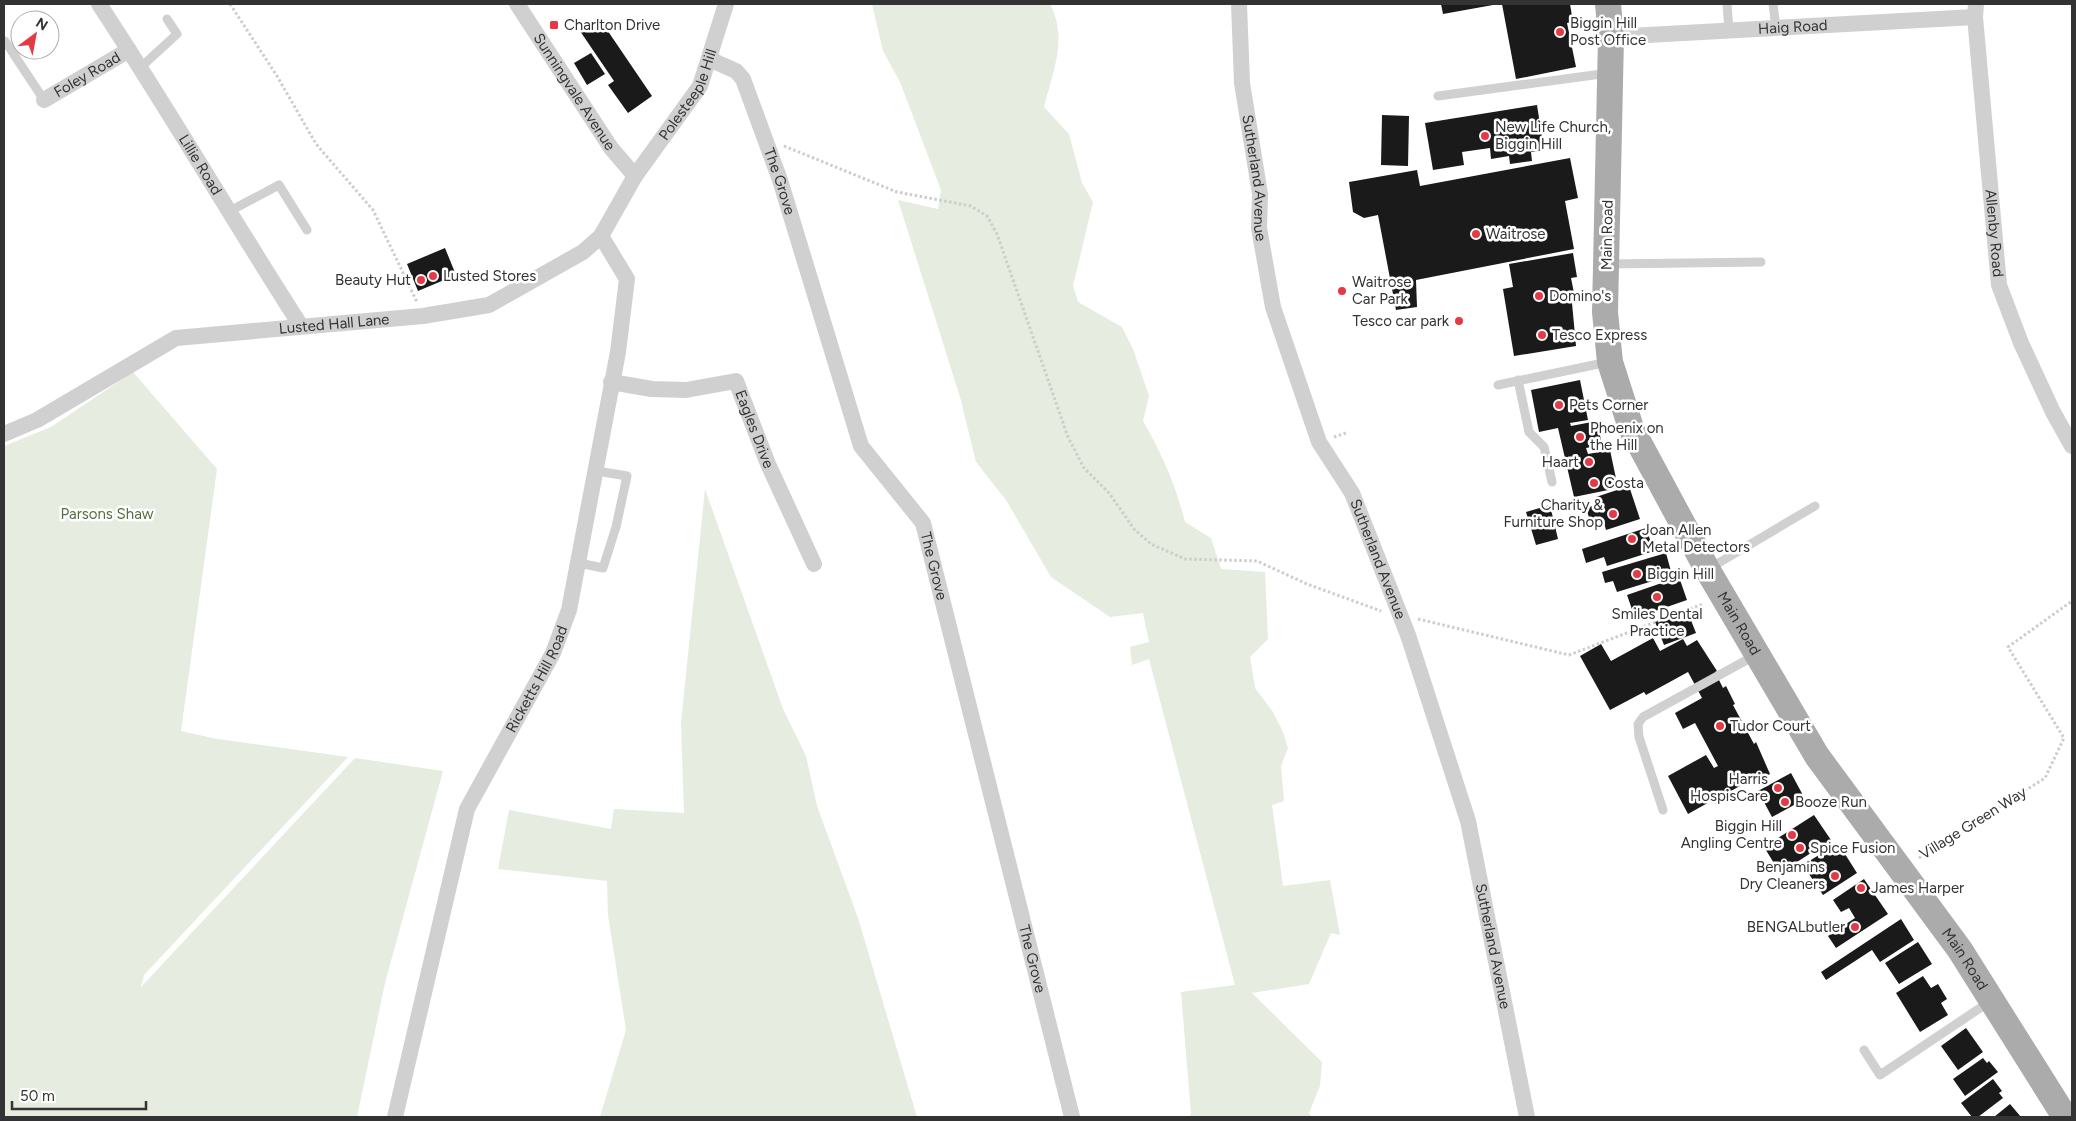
<svg xmlns="http://www.w3.org/2000/svg" width="2076" height="1121" font-family="Figtree,sans-serif">
<style>
.green{fill:#e6ecdf}
.building{fill:#1a1a1a}
.lines{fill:none;stroke-linecap:round;stroke-linejoin:round}
.path{stroke:#cdcdcd;stroke-width:3;stroke-dasharray:2.5 2.5;stroke-linecap:butt}
.service{stroke:#d0d0d0;stroke-width:9}
.minor{stroke:#d0d0d0;stroke-width:16}
.primary{stroke:#ababab;stroke-width:26}
.poi-dot{fill:#e63946;stroke:#fff;stroke-width:2}
.labels{text-anchor:middle;dominant-baseline:central;stroke-width:5;stroke-linejoin:round;paint-order:stroke}
.poi-label{font-size:15px;fill:#333;stroke:#fff;text-anchor:start}
.street-label{font-size:15px;fill:#333;stroke:#fff}
.park-label{font-size:15px;fill:#56703f;stroke:#fff}
</style>
<rect width="100%" height="100%" fill="#fff"/>
<path class="green" d="M872,4H1050C1068,39 1053,71 1044,107L1069,134L1082,183L1093,202L1073,286L1078,302L1122,327L1133,349L1149,396L1143,421C1162,454 1176,486 1185,522L1211,538L1221,569L1265,572L1268,639L1250,657L1255,688L1273,712L1283,732L1288,748L1281,766L1284,801L1272,805L1283,886L1330,880L1340,935L1331,933L1309,984L1252,993L1322,1062L1320,1086L1309,1113L1312,1117H1189L1191,1114L1181,992L1235,985L1149,659L1132,665L1130,647L1149,642L1143,613L1110,617L1051,577L1006,500L976,462L960,397L898,200L938,209L941,190L900,82L883,51Z
M133,372L217,469L181,731L217,739L348,757L144,975L141,987L355,758L443,771L385,983L357,1117H4V446L51,427Z
M705,489L783,709L806,756L817,806L858,918L917,1117H600L626,1030L608,915L607,881L498,869L509,810L611,829L614,809L684,813L681,723Z"/>
<path class="building" d="M1441,4H1493V5L1443,14Z
M1502,4H1570L1573,22L1567,23L1576,67L1516,79Z
M599,18L652,96L628,113L608,85L614,81L580,31Z
M591,53L605,74L587,85L574,63Z
M1537,105L1544,150L1531,152L1532,161L1510,164L1509,156L1491,159L1490,148L1462,152L1464,165L1433,170L1425,123Z
M1382,115L1409,116L1408,166L1381,165Z
M1570,158L1578,198L1565,201L1574,249L1416,280L1417,307L1396,310L1378,215L1364,218L1353,212L1349,182L1417,170L1420,186Z
M445,248L456,275L418,291L407,264Z
M1573,253L1577,277L1571,278L1576,303H1572L1576,346L1514,356L1503,289L1513,287L1509,264Z
M1580,380L1588,420L1570,423L1571,426L1597,421L1602,445L1586,448L1588,454L1610,450L1618,488L1574,497L1558,428L1539,432L1531,390Z
M1629,486L1640,519L1606,530L1604,523L1592,527L1586,508L1598,504L1596,497Z
M1550,505L1558,539L1536,545L1526,512Z
M1646,528L1654,551L1607,566L1604,557L1586,563L1582,549Z
M1666,553L1672,575L1617,592L1613,581L1605,583L1602,572Z
M1679,577L1687,600L1635,618L1627,595Z
M1687,610L1696,633L1664,645L1655,622Z
M1653,638L1660,651L1683,639L1687,646L1697,640L1717,671L1715,672L1723,688L1726,686L1735,704L1733,705L1754,744L1756,742L1770,774L1749,785L1747,782L1731,791L1733,794L1716,804L1713,800L1688,814L1668,776L1706,755L1714,768L1718,766L1695,723L1683,729L1675,713L1702,698L1688,672L1646,695L1644,692L1610,710L1580,656L1601,644L1611,661Z
M1791,773L1805,799L1772,817L1758,791Z
M1814,815L1831,840L1780,873L1764,847Z
M1838,843L1857,873L1823,895L1803,865Z
M1864,879L1888,914L1836,948L1828,936L1855,918L1849,908L1841,912L1833,900Z
M1901,919L1914,940L1880,962L1872,950L1826,980L1821,972Z
M1918,942L1932,964L1899,984L1885,963Z
M1923,976L1931,988L1938,984L1947,999L1941,1003L1948,1015L1920,1032L1896,993Z
M1966,1028L1983,1052L1958,1070L1941,1046Z
M1983,1058L1987,1063L1989,1061L1998,1072L1965,1096L1953,1079Z
M1993,1079L2002,1091L1999,1093L2003,1098L1978,1117H1972L1961,1103Z
M2010,1104L2021,1117H1994Z"/>
<g class="lines">
<path class="path" d="M230,4L277,76L316,144L373,210L417,302
M784,146L897,192L971,206L987,216L997,234L1068,437L1084,468L1109,493L1134,529L1151,544L1185,559L1257,561L1307,584L1381,611
M1334,437L1346,433
M1418,619L1569,655L1703,604
M1919,858L2045,778L2064,738L2008,647L2072,601"/>
<path class="service" d="M1727,4L1729,30
M1773,4L1776,28
M5,41L44,100
M141,67L177,34L167,19
M1438,96L1609,73
M228,212L279,185L307,230
M1609,264L1761,262
M1518,380L1529,432L1544,447L1552,482
M1498,385L1608,362
M579,563L603,568L616,527L627,476L597,471
M1710,568L1815,506
M1663,810L1639,737L1638,724L1643,717L1754,656
M1864,1050L1880,1075L1989,1002"/>
<g class="minor">
<path id="s1" d="M99,4C169,110 232,219 301,326"/>
<path id="s2" d="M517,4L611,148L635,176"/>
<path id="s3" d="M1239,4L1242,83L1260,194L1259,228L1273,307L1319,442L1352,493L1408,635L1468,821L1527,1117"/>
<path id="s4" d="M1976,4L1975,17L1999,285L2021,343L2053,412L2072,446"/>
<path id="s5" d="M1611,37L1975,17"/>
<path id="s6" d="M709,59L736,71L743,79L780,180L861,446L923,523L1072,1117"/>
<path id="s7" d="M44,100L129,50"/>
<path id="s8" d="M611,382L652,389L686,390L736,381L768,464L814,564"/>
<path id="s9" d="M4,434L37,420L176,338L423,316L489,305L583,252L601,236L635,176L700,86L726,4"/>
<path id="s10" d="M395,1117L467,809L553,653L569,610L618,352L627,279L601,236"/>
</g>
<path class="primary" id="s11" d="M1608,4L1611,37L1605,312L1610,362L1631,428L1707,569L1817,756L1960,950L2065,1117"/>
</g>
<g class="poi-dot">
<rect x="549" y="20" width="10" height="10" rx="2.5"/>
<circle cx="1560" cy="32" r="5"/>
<circle cx="1485" cy="136" r="5"/>
<circle cx="1476" cy="234" r="5"/>
<circle cx="433" cy="276" r="5"/>
<circle cx="421" cy="280" r="5"/>
<circle cx="1342" cy="291" r="5"/>
<circle cx="1539" cy="296" r="5"/>
<circle cx="1459" cy="321" r="5"/>
<circle cx="1542" cy="335" r="5"/>
<circle cx="1559" cy="405" r="5"/>
<circle cx="1580" cy="437" r="5"/>
<circle cx="1589" cy="462" r="5"/>
<circle cx="1594" cy="483" r="5"/>
<circle cx="1613" cy="514" r="5"/>
<circle cx="1632" cy="539" r="5"/>
<circle cx="1637" cy="574" r="5"/>
<circle cx="1657" cy="597" r="5"/>
<circle cx="1720" cy="726" r="5"/>
<circle cx="1778" cy="788" r="5"/>
<circle cx="1785" cy="802" r="5"/>
<circle cx="1792" cy="835" r="5"/>
<circle cx="1800" cy="848" r="5"/>
<circle cx="1835" cy="876" r="5"/>
<circle cx="1861" cy="888" r="5"/>
<circle cx="1855" cy="927" r="5"/>
</g>
<g class="labels">
<g class="poi-label">
<text x="1570" y="23">Biggin Hill<tspan x="1570" dy="17">Post Office</tspan></text>
<text x="564" y="25">Charlton Drive</text>
<text x="1495" y="127">New Life Church,<tspan x="1495" dy="17">Biggin Hill</tspan></text>
<text x="1486" y="234">Waitrose</text>
<text x="443" y="276">Lusted Stores</text>
<text x="411" y="280" text-anchor="end">Beauty Hut</text>
<text x="1352" y="282">Waitrose<tspan x="1352" dy="17">Car Park</tspan></text>
<text x="1549" y="296">Domino's</text>
<text x="1449" y="321" text-anchor="end">Tesco car park</text>
<text x="1552" y="335">Tesco Express</text>
<text x="1569" y="405">Pets Corner</text>
<text x="1590" y="428">Phoenix on<tspan x="1590" dy="17">the Hill</tspan></text>
<text x="1579" y="462" text-anchor="end">Haart</text>
<text x="1604" y="483">Costa</text>
<text x="1603" y="505" text-anchor="end">Charity &amp;<tspan x="1603" dy="17">Furniture Shop</tspan></text>
<text x="1642" y="530">Joan Allen<tspan x="1642" dy="17">Metal Detectors</tspan></text>
<text x="1647" y="574">Biggin Hill</text>
<text x="1657" y="614" text-anchor="middle">Smiles Dental<tspan x="1657" dy="17">Practice</tspan></text>
<text x="1730" y="726">Tudor Court</text>
<text x="1768" y="779" text-anchor="end">Harris<tspan x="1768" dy="17">HospisCare</tspan></text>
<text x="1795" y="802">Booze Run</text>
<text x="1782" y="826" text-anchor="end">Biggin Hill<tspan x="1782" dy="17">Angling Centre</tspan></text>
<text x="1810" y="848">Spice Fusion</text>
<text x="1825" y="867" text-anchor="end">Benjamins<tspan x="1825" dy="17">Dry Cleaners</tspan></text>
<text x="1871" y="888">James Harper</text>
<text x="1845" y="927" text-anchor="end">BENGALbutler</text>
</g>
<g class="street-label">
<text stroke="none"><textPath href="#s5" startOffset="182">Haig Road</textPath></text>
<text stroke="none"><textPath href="#s7" startOffset="50">Foley Road</textPath></text>
<text stroke="none"><textPath href="#s2" startOffset="105">Sunningvale Avenue</textPath></text>
<text stroke="none"><textPath href="#s9" startOffset="811">Polesteeple Hill</textPath></text>
<text stroke="none"><textPath href="#s1" startOffset="190">Lillie Road</textPath></text>
<text stroke="none"><textPath href="#s3" startOffset="175">Sutherland Avenue</textPath></text>
<text stroke="none"><textPath href="#s6" startOffset="149">The Grove</textPath></text>
<text stroke="none"><textPath href="#s4" startOffset="230">Allenby Road</textPath></text>
<text transform="translate(1607 235) rotate(-89)">Main Road</text>
<text stroke="none"><textPath href="#s9" startOffset="356">Lusted Hall Lane</textPath></text>
<text stroke="none"><textPath href="#s8" startOffset="178">Eagles Drive</textPath></text>
<text stroke="none"><textPath href="#s3" startOffset="580">Sutherland Avenue</textPath></text>
<text stroke="none"><textPath href="#s6" startOffset="569">The Grove</textPath></text>
<text stroke="none"><textPath href="#s11" startOffset="651">Main Road</textPath></text>
<text stroke="none"><textPath href="#s10" startOffset="464">Ricketts Hill Road</textPath></text>
<text transform="translate(1973 823) rotate(-32)">Village Green Way</text>
<text stroke="none"><textPath href="#s3" startOffset="985">Sutherland Avenue</textPath></text>
<text stroke="none"><textPath href="#s6" startOffset="974">The Grove</textPath></text>
<text stroke="none"><textPath href="#s11" startOffset="1056">Main Road</textPath></text>
</g>
<g class="park-label">
<text x="107" y="514">Parsons Shaw</text>
</g>
</g>
<rect width="2076" height="1121" fill="none" stroke="#333333" stroke-width="10"/>
<g transform="translate(35 35) rotate(32)"><circle r="24" fill="#ffffff" stroke="#adadad"/>
<path d="M0-4L9 19L0 12L-9 19Z" fill="#e63946"/>
<text y="-8" font-size="14" font-weight="bold" text-anchor="middle" fill="#333333">N</text>
</g>
<path d="M12 1101v8h134v-8" fill="none" stroke="#333333" stroke-width="2.5"/>
<text x="20" y="1101" font-size="15" fill="#333333" stroke="#ffffff" stroke-width="4" paint-order="stroke">50 m</text>
</svg>
